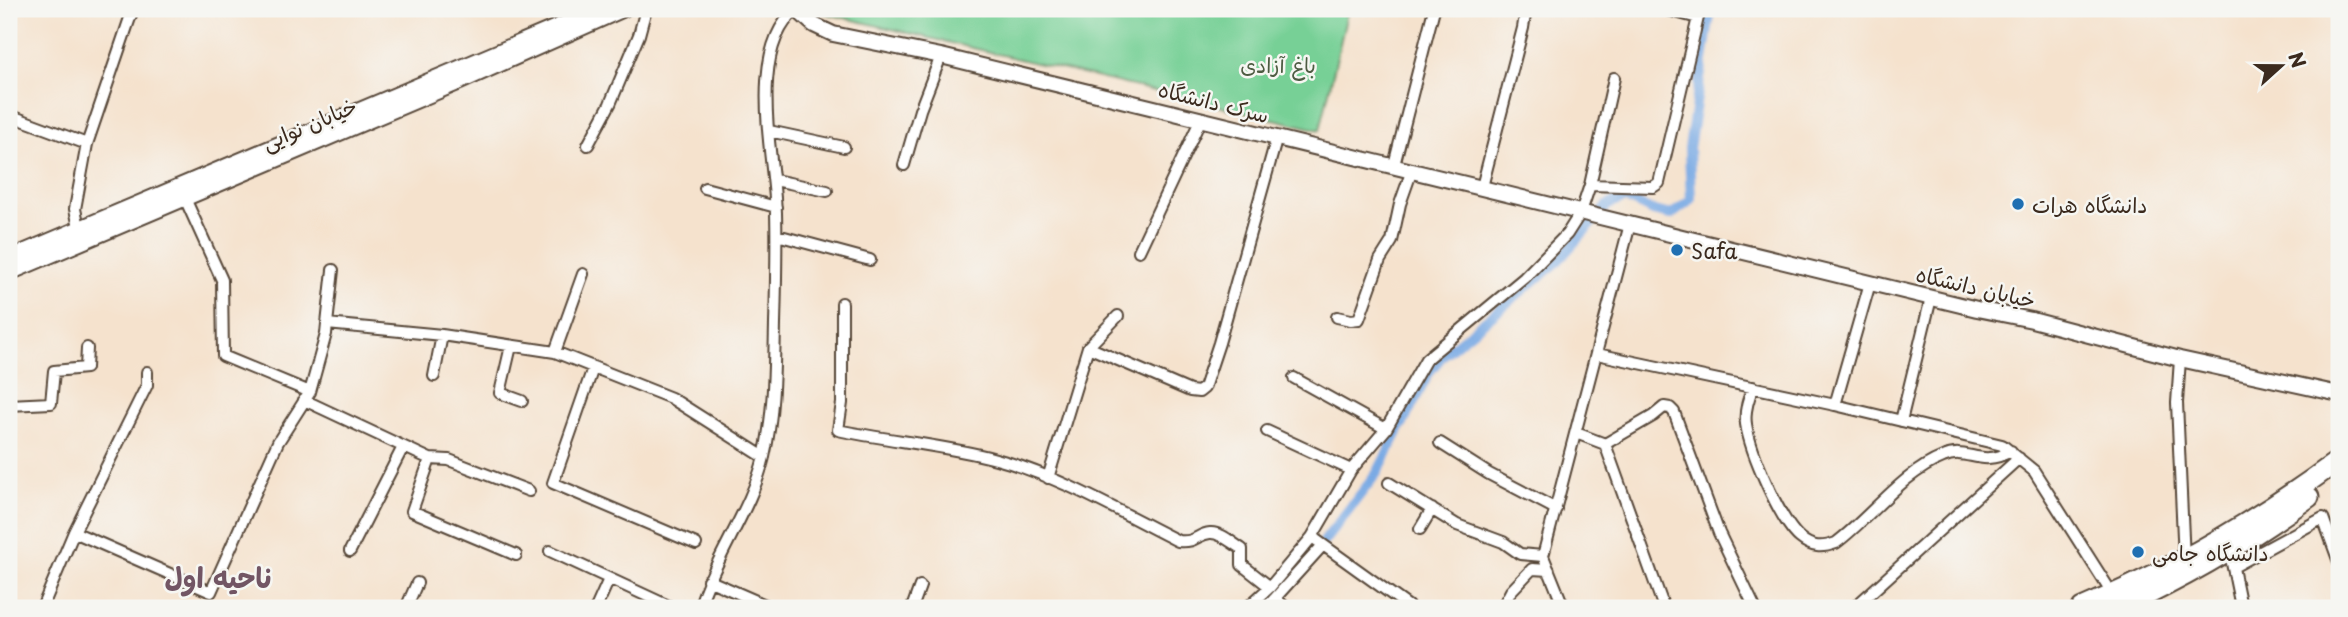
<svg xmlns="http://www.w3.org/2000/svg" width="2348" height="617" font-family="'Playpen Sans','Playpen Sans Arabic',sans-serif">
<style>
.green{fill:#77d096;stroke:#597d5a;stroke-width:2}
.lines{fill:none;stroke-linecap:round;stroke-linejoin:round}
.canal{stroke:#7aaae4;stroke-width:10}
.minor-casing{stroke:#574638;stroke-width:14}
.tertiary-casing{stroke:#574638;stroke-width:18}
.trunk-casing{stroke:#574638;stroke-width:23}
.minor{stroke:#fff;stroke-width:10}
.tertiary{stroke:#fff;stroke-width:14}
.trunk{stroke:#fff;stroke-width:19}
.poi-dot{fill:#1f6fb2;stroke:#f6f6f2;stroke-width:2.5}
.labels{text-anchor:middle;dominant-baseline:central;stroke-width:5;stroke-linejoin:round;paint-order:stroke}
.park-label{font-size:21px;fill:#4d5c42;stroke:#f6f6f2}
.street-label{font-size:21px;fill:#3b2a1e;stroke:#f6f6f2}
.poi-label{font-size:21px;fill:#3b2a1e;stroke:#f6f6f2;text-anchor:start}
.district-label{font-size:28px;font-weight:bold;fill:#725564;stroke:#f6f6f2}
</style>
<rect width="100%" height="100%" fill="#f6f6f2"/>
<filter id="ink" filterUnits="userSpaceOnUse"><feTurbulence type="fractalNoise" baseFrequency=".0143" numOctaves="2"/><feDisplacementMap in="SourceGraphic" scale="14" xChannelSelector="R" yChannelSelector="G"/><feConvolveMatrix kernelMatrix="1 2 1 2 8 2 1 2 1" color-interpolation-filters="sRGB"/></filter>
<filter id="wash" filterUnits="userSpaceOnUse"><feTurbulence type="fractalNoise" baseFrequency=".00686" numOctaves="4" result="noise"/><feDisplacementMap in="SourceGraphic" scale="28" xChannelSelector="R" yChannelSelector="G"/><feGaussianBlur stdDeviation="1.57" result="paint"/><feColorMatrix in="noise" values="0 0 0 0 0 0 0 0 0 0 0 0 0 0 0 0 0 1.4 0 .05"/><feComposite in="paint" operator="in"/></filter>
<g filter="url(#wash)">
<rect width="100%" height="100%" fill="#f5e2cd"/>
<path class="green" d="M819,9H1348L1320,130L819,12Z"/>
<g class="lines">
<path class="canal" d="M2339,529L2335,537L2339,546
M1318,549L1377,473L1430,371L1443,355L1556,263L1608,205L1625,198L1653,211L1671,215L1691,200L1689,148L1711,9"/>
</g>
</g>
<g filter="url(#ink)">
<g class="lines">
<defs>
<path id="minor" d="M1664,9L1698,18
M9,115L87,144
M769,131L844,147
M588,145L610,104L639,35L646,9
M904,165L920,110L941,56
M1394,165L1434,9
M775,180L827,191
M1590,185L1653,187L1659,183L1700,9
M1482,187L1523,28L1526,9
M705,188L776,207
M183,194L222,280L223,356L310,392L326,334L327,324L442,335L555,352L671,398L764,457
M79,227L75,209L87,144L133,9
M777,235L870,260
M1139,251L1201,119
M842,303V403L838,430C890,441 944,445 996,459C1057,475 1122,513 1178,541C1197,543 1197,534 1210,533C1221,532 1233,544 1242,549V565L1270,587
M1337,317L1351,320L1359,319L1380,260L1392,241L1400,204L1412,170
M327,324L333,270
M511,346L500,393L522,401
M1088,347L1190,391L1199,392L1204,388L1219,343L1277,137
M555,352L583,274
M1597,354L1835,405L2002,445L2034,471L2113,595
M2180,359L2177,403L2184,560
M593,368L553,483L696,544
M434,376L442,335
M1294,378L1386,429
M1753,387C1748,399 1744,411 1746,424C1750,451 1780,521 1800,538C1812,548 1822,548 1836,543C1871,517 1902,473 1943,457C1968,446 1979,469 2011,451
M304,400L430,459L449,460L529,491
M9,405L51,403L54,371L86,368L87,348
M1835,405L1870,283
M1901,421L1931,298
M1267,431L1351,470
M1576,433L1605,444L1664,608
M1440,443L1489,474L1556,509
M1605,444L1653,416L1664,407L1670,408L1674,412L1719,533L1755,608
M430,459L412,511L516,555
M1048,478L1088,347L1118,316
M1389,483L1457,525L1503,542L1520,554L1543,556
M1420,529L1432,509
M74,532L211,592L278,442L310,392
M1312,537L1408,606
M350,551L403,447
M550,551L673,608
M2232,563L2240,602L2239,608
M2233,567L2323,518L2339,562
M708,580L772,608
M1275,598L1286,608
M42,608L74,532L147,385V372
M406,608L417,583
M596,608L609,579
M699,608C715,557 752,508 764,457C774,414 774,369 775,324C776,287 777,250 776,213C774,155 746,49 797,9
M912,608L920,586
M1247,608L1270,587L1312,537L1351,470L1386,429L1426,359L1524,278L1567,234L1581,212L1590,185L1614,78
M1266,608L1323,545
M1502,608L1511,591L1532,569L1549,570
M1564,608L1543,556L1630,224
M1854,608L2019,458"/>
<path id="tertiary" d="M796,9L814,25L833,34L941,56L1977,309L2032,320L2180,359L2339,394
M9,258L599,9
M9,273L460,82L624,9"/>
<path id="trunk" d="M2082,608C2174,569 2259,519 2339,460
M2120,608C2187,577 2249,541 2309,497"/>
</defs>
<use href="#minor" class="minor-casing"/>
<use href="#tertiary" class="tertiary-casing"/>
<use href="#trunk" class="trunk-casing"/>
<use href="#minor" class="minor"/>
<use href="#tertiary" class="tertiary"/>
<use href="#trunk" class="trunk"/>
</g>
</g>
<g class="poi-dot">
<circle cx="2018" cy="204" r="7"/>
<circle cx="1677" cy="250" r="7"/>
<circle cx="2138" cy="552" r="7"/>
</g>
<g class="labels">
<g class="park-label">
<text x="1278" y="64">باغ آزادی</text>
</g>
<g class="street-label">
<text transform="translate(1214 101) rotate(14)">سرک دانشگاه</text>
<text transform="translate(309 123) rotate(-23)">خیابان نوایی</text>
<text transform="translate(1976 286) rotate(13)">خیابان دانشگاه</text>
</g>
<g class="poi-label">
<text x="2032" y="204">دانشگاه هرات</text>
<text x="1691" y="250">Safa</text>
<text x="2152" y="552">دانشگاه جامی</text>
</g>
<g class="district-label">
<text x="218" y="576">ناحیه اول</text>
</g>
</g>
<rect width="2348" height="617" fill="none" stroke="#f6f6f2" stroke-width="35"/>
<g transform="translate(2281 66) rotate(69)" stroke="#f6f6f2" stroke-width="5" paint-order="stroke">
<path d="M0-5L12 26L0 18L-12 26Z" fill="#3b2a1e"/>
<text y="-10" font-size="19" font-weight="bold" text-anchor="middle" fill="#3b2a1e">N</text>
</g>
</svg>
